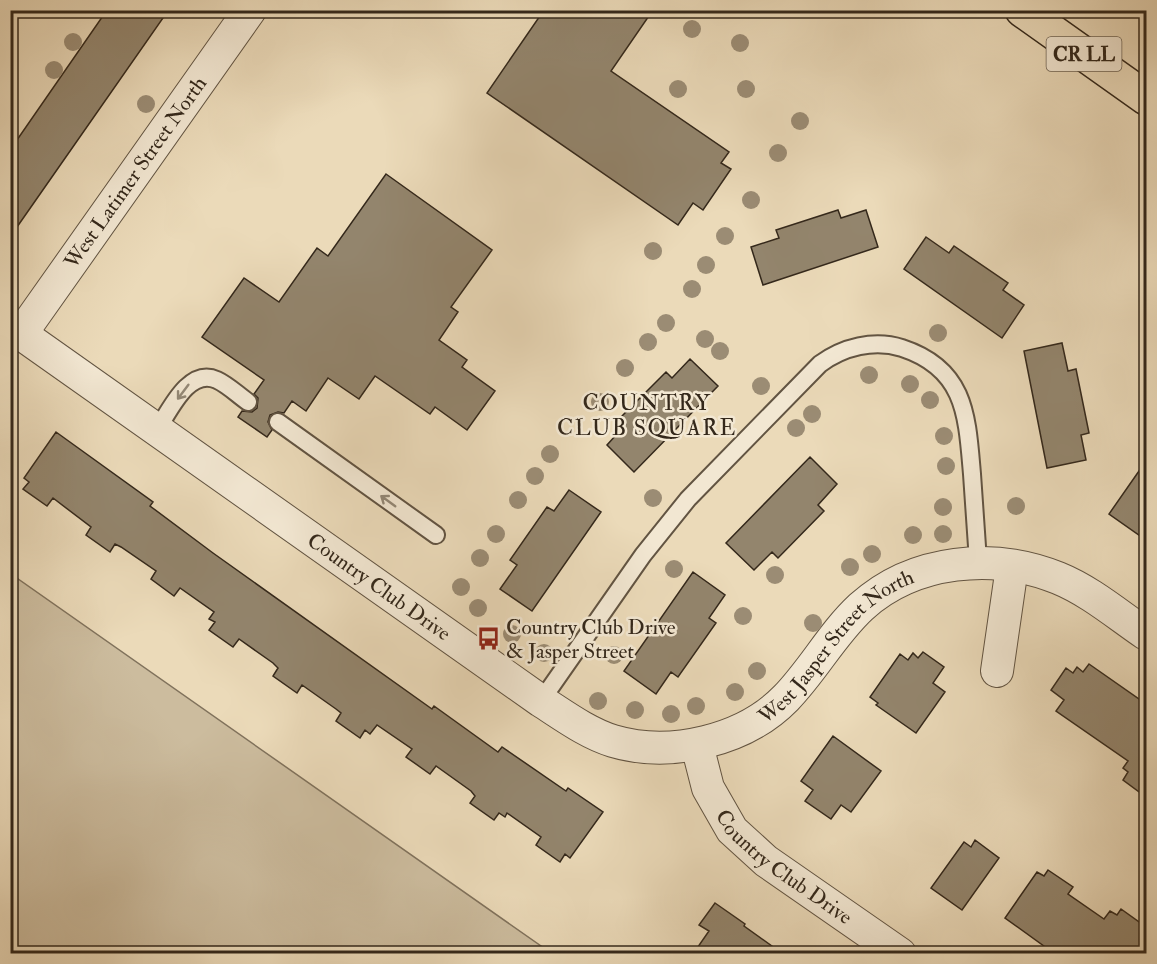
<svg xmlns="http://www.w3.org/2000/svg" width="1157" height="964" font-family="'IM FELL Double Pica',serif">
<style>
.grass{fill:#ccbc9e;stroke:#80725c;stroke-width:1.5}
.building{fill:#93856d;stroke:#34281b;stroke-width:1.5}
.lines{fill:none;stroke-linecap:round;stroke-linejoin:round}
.lane-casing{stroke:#625442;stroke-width:20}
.street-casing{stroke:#625442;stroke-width:34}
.highway-casing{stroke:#34281b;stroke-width:36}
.lane{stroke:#f2e7d2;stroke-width:16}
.street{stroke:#f2e7d2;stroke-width:32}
.highway{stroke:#ebdab9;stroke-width:33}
.tree{fill:#9b8c74}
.oneway{stroke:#938876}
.labels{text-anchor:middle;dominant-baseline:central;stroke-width:5;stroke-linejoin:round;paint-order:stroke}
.shield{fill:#f2e7d2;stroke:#6d6152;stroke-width:1.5}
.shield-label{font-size:20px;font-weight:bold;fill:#34281b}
.street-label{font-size:21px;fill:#34281b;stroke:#f2e7d2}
.poi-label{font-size:21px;fill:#34281b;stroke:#f2e7d2;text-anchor:start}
.neighbourhood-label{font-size:22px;letter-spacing:1.5px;fill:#34281b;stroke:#f2e7d2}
</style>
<rect width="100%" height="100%" fill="#ebdab9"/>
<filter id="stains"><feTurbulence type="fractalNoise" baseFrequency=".00333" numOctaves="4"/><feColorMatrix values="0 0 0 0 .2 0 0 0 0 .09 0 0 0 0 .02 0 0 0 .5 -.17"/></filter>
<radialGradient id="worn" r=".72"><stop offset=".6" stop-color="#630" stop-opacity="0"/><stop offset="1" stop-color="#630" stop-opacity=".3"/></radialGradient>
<path class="grass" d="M10,574H11L551,953H11Z"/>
<path class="building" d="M107,10H152L163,18L10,237V150Z
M544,10H653L611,71L729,152L721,163L731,169L703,210L693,203L678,225L487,93Z
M386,174L492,250L451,307L458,312L439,340L467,360L462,367L495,391L467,430L435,407L430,414L375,376L359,399L328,378L306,411L292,401L284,413L278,412L270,415L268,422L272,430L267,437L238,417L242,411L252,412L257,408L258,398L254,394L264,380L202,337L244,278L279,302L317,248L328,256Z
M838,210L841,218L866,210L878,247L763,285L751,247L779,238L776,230Z
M926,237L949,253L954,246L1008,283L1003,290L1024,305L1002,338L904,269Z
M1062,343L1068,371L1076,369L1089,433L1081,435L1086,460L1047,468L1024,351Z
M690,359L718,386L634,472L607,445L626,424L620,418L666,372L672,378Z
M56,432L153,502L150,506L213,553L432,709L434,706L498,752L502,747L566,791L568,788L603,812L570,858L565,854L560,862L536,845L541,837L507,813L505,817L499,813L494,820L470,803L475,796L471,791L436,766L430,774L406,757L412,749L377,725L370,734L365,730L360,738L336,721L341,713L336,709L302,685L297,693L273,676L278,668L273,663L239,639L233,647L209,630L215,622L209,619L214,612L180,588L174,596L151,579L156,571L121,547L115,544L110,552L86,535L91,527L53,498L47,506L23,489L29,482L24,478Z
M810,457L837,484L818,505L824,511L778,558L772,552L754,570L726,543Z
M1146,461V540L1109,514Z
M569,490L601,512L532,611L500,589L517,565L510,560L547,507L554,511Z
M693,572L725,595L709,618L716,623L678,677L671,672L656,694L624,671Z
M923,652L944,667L933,683L945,692L916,733L876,705L878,703L870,697L900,654L908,660L913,653L918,658Z
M1089,664L1146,704V797L1123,780L1128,772L1123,768L1128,761L1056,711L1064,700L1051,690L1066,668L1073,673L1077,667L1083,672Z
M833,736L881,771L851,812L841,805L831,819L805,801L813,790L801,781Z
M975,840L999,858L962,910L931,888L964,842L971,847Z
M1048,870L1073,887L1068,894L1104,919L1110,911L1117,915L1121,909L1146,927V937L1135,954H1055L1005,918L1037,872L1044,876Z
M715,903L745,924L744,926L783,954H693L709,931L699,925Z"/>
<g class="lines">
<defs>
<path id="lane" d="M278,422L436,535
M157,430C170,410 189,367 217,380C228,385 238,395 248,402
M541,701L643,555L688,499L820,364C843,347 874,339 902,348C966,369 967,416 972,474C974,503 976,532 978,561"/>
<g id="street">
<path id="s1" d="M10,326L541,701C563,715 587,733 613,741C670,758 744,741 786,698C814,669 832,634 861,607C914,559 994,552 1058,578C1090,591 1118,615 1146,634"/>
<path id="s2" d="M21,334L250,10"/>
<path d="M997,671L1012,567"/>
<path id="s3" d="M697,745L708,788L732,830L766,861L900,954"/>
</g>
<path id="highway" d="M1022,10L1146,98"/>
</defs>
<use href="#lane" class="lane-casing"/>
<use href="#street" class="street-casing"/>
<use href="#highway" class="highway-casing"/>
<use href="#lane" class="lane"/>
<use href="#street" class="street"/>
<use href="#highway" class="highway"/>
</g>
<g class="tree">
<circle cx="692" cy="29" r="9"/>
<circle cx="73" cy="42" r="9"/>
<circle cx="740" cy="43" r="9"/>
<circle cx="54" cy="70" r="9"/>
<circle cx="678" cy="89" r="9"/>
<circle cx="746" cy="89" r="9"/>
<circle cx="146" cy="104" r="9"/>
<circle cx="800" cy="121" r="9"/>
<circle cx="778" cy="153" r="9"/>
<circle cx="751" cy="200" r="9"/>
<circle cx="725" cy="236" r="9"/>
<circle cx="653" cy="251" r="9"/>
<circle cx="706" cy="265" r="9"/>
<circle cx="692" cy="289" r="9"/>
<circle cx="666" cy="323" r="9"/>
<circle cx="938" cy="333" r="9"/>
<circle cx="705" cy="339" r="9"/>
<circle cx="648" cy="342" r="9"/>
<circle cx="720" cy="351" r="9"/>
<circle cx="625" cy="368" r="9"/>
<circle cx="869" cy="375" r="9"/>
<circle cx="910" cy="384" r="9"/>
<circle cx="761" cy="386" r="9"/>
<circle cx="930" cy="400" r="9"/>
<circle cx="600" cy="402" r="9"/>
<circle cx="812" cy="414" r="9"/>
<circle cx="796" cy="428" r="9"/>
<circle cx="944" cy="436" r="9"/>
<circle cx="550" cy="454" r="9"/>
<circle cx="946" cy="466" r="9"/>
<circle cx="535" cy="476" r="9"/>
<circle cx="653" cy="498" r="9"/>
<circle cx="518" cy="500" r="9"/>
<circle cx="1016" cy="506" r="9"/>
<circle cx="943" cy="507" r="9"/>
<circle cx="496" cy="534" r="9"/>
<circle cx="943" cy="534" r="9"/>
<circle cx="913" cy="535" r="9"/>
<circle cx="872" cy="554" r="9"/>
<circle cx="480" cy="558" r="9"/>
<circle cx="850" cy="567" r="9"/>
<circle cx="674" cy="569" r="9"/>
<circle cx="775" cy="575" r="9"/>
<circle cx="461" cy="587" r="9"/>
<circle cx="478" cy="608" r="9"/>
<circle cx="743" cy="616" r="9"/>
<circle cx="813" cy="623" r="9"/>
<circle cx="512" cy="634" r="9"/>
<circle cx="544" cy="653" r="9"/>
<circle cx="614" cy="655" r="9"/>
<circle cx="757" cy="671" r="9"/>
<circle cx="735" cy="692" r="9"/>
<circle cx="598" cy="701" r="9"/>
<circle cx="696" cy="706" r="9"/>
<circle cx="635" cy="710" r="9"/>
<circle cx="671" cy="714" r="9"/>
</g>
<defs><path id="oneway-shaft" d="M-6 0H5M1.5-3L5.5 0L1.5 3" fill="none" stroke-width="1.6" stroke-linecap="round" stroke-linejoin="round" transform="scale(1.5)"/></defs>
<g class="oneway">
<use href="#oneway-shaft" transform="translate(183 392) rotate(127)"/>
<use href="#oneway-shaft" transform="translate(388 501) rotate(-144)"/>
</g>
<defs>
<symbol id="bus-bare" viewBox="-9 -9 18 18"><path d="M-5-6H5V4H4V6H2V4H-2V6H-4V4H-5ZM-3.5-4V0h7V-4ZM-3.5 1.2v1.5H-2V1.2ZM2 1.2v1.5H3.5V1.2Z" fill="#8f2418" stroke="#f2e7d2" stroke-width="2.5" paint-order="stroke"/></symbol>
</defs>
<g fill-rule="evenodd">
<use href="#bus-bare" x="472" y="622" width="33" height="33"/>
</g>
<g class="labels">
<rect class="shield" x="1046.5" y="37" width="75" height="34" rx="4.5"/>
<g class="shield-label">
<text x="1084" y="54">CR LL</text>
</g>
<g class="street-label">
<text stroke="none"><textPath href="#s2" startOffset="198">West Latimer Street North</textPath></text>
<text stroke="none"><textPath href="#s1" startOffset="452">Country Club Drive</textPath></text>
<text stroke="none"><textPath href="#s1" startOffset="992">West Jasper Street North</textPath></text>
<text stroke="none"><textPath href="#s3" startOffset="156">Country Club Drive</textPath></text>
</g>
<g class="poi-label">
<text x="506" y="627">Country Club Drive<tspan x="506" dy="24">&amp; Jasper Street</tspan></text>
</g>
<g class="neighbourhood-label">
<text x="647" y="403">COUNTRY<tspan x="647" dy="25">CLUB SQUARE</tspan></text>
</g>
</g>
<rect width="1157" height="964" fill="none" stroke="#ebdab9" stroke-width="36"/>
<rect x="12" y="12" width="1133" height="940" fill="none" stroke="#34281b" stroke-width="3"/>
<rect x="18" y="18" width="1121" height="928" fill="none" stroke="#34281b" stroke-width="1.5"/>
<rect width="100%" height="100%" filter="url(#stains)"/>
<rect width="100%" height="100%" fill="url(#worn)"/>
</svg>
